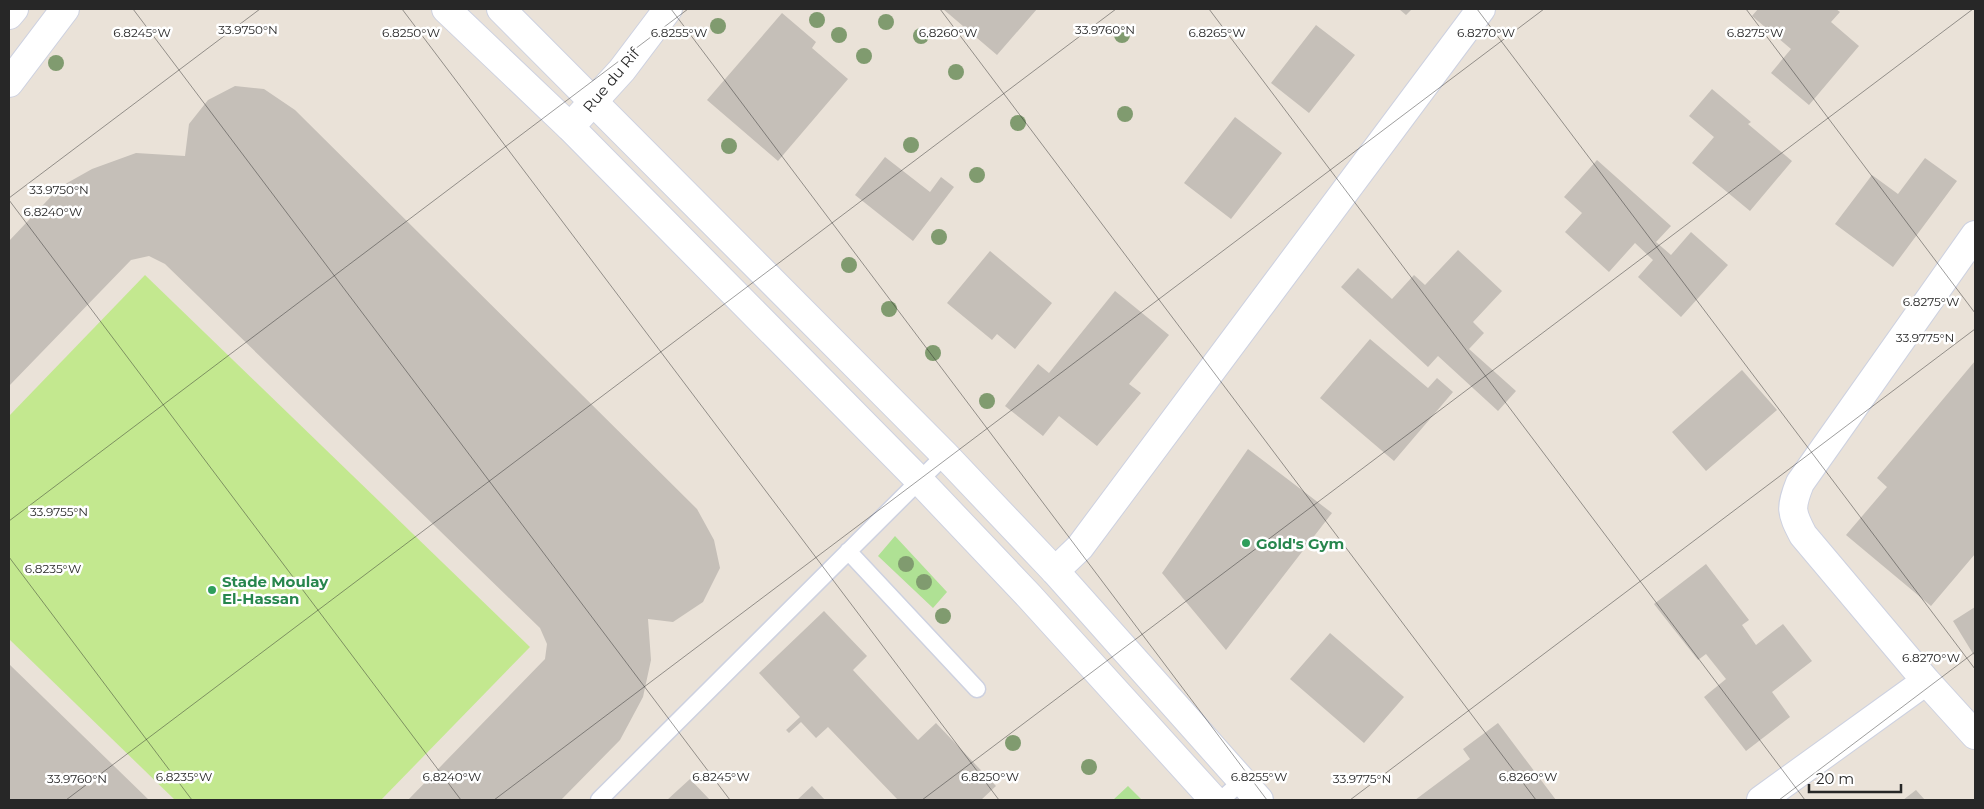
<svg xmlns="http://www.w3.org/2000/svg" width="1984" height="809" font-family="Montserrat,sans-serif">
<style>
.green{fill:#afe194}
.pitch{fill:#c3e88f}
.building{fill:#c5bfb8}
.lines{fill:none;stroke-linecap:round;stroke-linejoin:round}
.service-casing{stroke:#cdd1e0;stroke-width:19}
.minor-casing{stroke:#cdd1e0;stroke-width:30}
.secondary-casing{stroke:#cdd1e0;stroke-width:30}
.service{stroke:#fff;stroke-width:16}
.minor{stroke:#fff;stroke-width:28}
.secondary{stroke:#fff;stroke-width:28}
.tree{fill:#809b6f}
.ticks{fill:none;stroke:#272727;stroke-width:1;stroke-opacity:0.45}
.leisure-dot{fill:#2e9e5b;stroke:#fff;stroke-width:2}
.labels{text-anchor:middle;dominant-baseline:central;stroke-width:5;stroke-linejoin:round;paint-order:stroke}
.street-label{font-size:15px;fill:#272727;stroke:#fff}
.leisure-label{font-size:15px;font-weight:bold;fill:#27864d;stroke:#fff;text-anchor:start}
.ticks-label{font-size:12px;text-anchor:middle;fill:#272727;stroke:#fff;stroke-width:5;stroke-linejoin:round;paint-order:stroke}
</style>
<rect width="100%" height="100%" fill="#eae2d8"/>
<path class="green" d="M895,536L947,592L933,608L878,556Z
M1128,786L1142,800H1113Z"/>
<path class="pitch" d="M145,275L530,647L381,800H175L9,639V416Z"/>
<path class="building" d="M943,9H1037L997,55Z
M1399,9H1412L1406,15Z
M1758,9H1836L1840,12L1831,22L1859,46L1809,105L1771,73L1791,49L1752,16Z
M782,13L816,42L812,48L848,79L778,161L707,100Z
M1316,25L1355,55L1309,113L1271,83Z
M235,86L264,89L295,110L697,509L714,540L720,568L703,602L673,622L648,619L651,660L643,697L620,740L561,800H408L545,659L547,644L540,628L165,264L149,256L131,260L9,386V241L60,187L92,169L136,153L185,156L189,124L208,100Z
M1712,89L1751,122L1748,124L1792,161L1750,211L1692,163L1714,137L1689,116Z
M1235,117L1282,153L1231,219L1184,183Z
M885,157L930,192L941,177L954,187L913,241L855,195Z
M1925,158L1957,181L1893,267L1835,224L1872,175L1898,194Z
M1597,160L1671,226L1656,242L1671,255L1691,232L1728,265L1681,317L1638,277L1653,260L1635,243L1609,272L1565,232L1582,213L1564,197Z
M1458,250L1502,291L1473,322L1484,333L1469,349L1516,391L1498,411L1438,356L1428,367L1341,287L1358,268L1392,299L1414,275L1425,285Z
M990,251L1052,303L1015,349L997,334L992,340L947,303Z
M1115,291L1169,335L1129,384L1141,393L1097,446L1059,416L1043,436L1005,406L1038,364L1049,373Z
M1370,339L1428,388L1437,378L1453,392L1394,461L1320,398Z
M1975,361V554L1931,606L1846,535L1887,487L1877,478Z
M1742,370L1777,410L1706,471L1672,432Z
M1248,449L1332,513L1226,650L1162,573Z
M1706,564L1749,620L1742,625L1756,645L1783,624L1812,661L1772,692L1790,717L1746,751L1704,697L1726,679L1706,654L1698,660L1654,604Z
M1975,607V657L1953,621Z
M824,611L867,656L853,670L918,740L936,723L996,786L981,800H898L828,727L816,738L801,722L789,733L786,730L800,717L759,673Z
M1330,633L1404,697L1364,743L1290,679Z
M9,664L149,800H9Z
M1498,723L1556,800H1415L1470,759L1463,749Z
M690,779L710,800H667Z
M812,786L825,800H797Z
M1916,790L1925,800H1903Z"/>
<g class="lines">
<defs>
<path id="service" d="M848,551L977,689
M599,800L945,455
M1221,800L1242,781"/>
<path id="minor" d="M570,127L622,70L668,9
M1975,235L1800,483C1790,508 1791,512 1803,535L1926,681L1975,735
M1055,571L1080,547L1481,9
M1761,800L1926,681"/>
<path id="secondary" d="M446,9L570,127L919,480L1029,596L1214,800
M501,9L945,455L1055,571L1259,800
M9,15L14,9
M9,83L65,9"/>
</defs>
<use href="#service" class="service-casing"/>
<use href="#minor" class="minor-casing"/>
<use href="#secondary" class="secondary-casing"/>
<use href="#service" class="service"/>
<use href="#minor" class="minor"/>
<use href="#secondary" class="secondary"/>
</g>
<g class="tree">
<circle cx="817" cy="20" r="8"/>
<circle cx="886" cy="22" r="8"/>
<circle cx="718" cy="26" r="8"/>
<circle cx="839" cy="35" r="8"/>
<circle cx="1122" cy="35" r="8"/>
<circle cx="921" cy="36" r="8"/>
<circle cx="864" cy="56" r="8"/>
<circle cx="56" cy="63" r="8"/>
<circle cx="956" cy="72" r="8"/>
<circle cx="1125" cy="114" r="8"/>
<circle cx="1018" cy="123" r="8"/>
<circle cx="911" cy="145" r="8"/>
<circle cx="729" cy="146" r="8"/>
<circle cx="977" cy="175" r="8"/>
<circle cx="939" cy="237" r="8"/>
<circle cx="849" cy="265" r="8"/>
<circle cx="889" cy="309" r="8"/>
<circle cx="933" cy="353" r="8"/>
<circle cx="987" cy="401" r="8"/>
<circle cx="906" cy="564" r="8"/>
<circle cx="924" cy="582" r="8"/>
<circle cx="943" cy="616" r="8"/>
<circle cx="1013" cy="743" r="8"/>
<circle cx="1089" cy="767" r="8"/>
</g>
<path class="ticks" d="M133,9L730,800M402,9L999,800M671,9L1267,800M940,9L1536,800M1209,9L1805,800M1477,9L1975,669M1746,9L1975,313M9,198L260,9M9,200L461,800M9,521L688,9M9,557L192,800M66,800L1116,9M494,800L1544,9M922,800L1973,9M1350,800L1975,329M1779,800L1975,652"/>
<g class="leisure-dot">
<circle cx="1246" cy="543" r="5"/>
<circle cx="212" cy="590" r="5"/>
</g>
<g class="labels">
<g class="street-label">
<text transform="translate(611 80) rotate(-50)">Rue du Rif</text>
</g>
<g class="leisure-label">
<text x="1256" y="543">Gold's Gym</text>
<text x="222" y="581">Stade Moulay<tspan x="222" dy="17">El-Hassan</tspan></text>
</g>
</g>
<g class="ticks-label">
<text x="1105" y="34">33.9760°N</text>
<text x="248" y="34">33.9750°N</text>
<text x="142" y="37">6.8245°W</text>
<text x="411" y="37">6.8250°W</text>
<text x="679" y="37">6.8255°W</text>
<text x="948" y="37">6.8260°W</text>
<text x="1217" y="37">6.8265°W</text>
<text x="1755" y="37">6.8275°W</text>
<text x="1486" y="37">6.8270°W</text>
<text x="59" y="194">33.9750°N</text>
<text x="53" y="216">6.8240°W</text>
<text x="1931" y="306">6.8275°W</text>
<text x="1925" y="342">33.9775°N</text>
<text x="59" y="516">33.9755°N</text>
<text x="53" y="573">6.8235°W</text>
<text x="1931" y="662">6.8270°W</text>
<text x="184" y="781">6.8235°W</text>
<text x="452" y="781">6.8240°W</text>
<text x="721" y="781">6.8245°W</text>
<text x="990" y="781">6.8250°W</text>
<text x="1259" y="781">6.8255°W</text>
<text x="1528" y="781">6.8260°W</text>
<text x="77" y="783">33.9760°N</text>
<text x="1362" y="783">33.9775°N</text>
</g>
<rect width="1984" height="809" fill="none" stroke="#272727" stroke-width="20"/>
<path d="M1809 784v8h92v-8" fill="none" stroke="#272727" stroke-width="2.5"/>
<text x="1816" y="784" font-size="15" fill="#272727" stroke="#ffffff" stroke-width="4" paint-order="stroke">20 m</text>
</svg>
